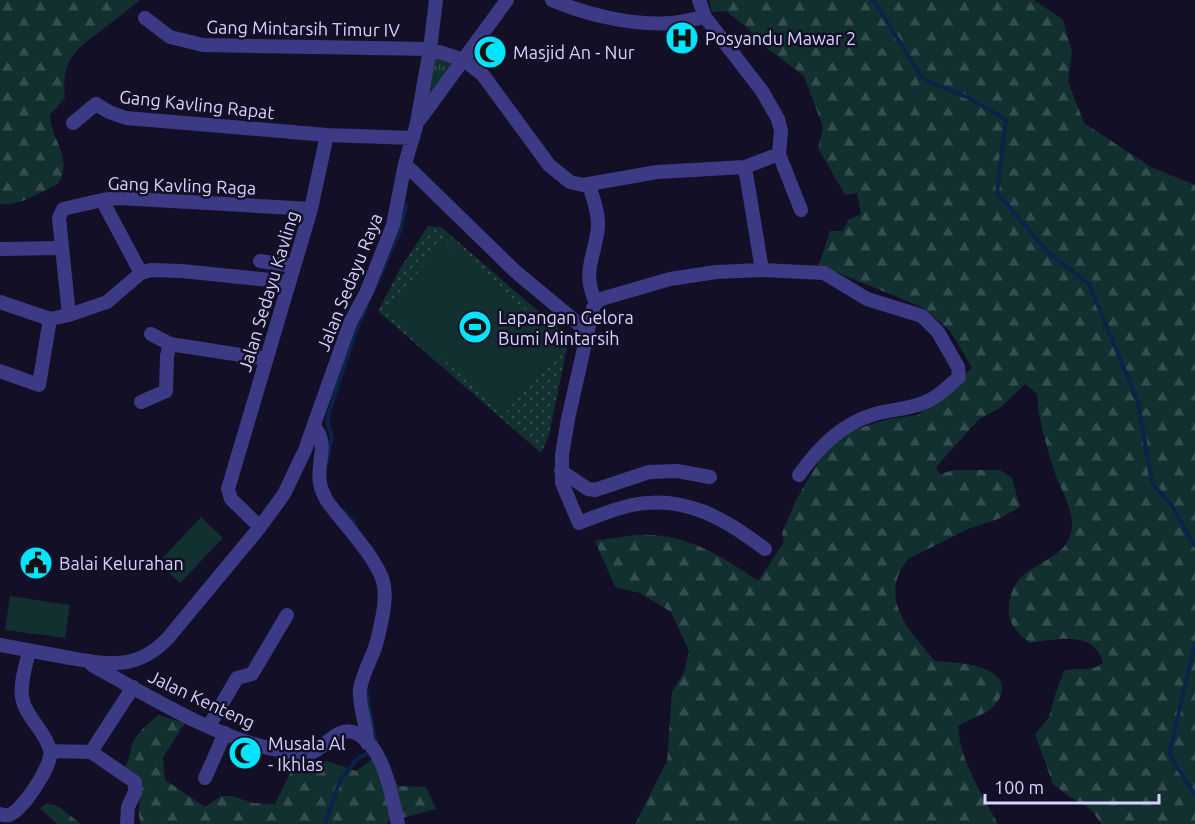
<svg xmlns="http://www.w3.org/2000/svg" width="1195" height="824" font-family="Ubuntu,sans-serif">
<style>
.grass{fill:url(#grass-tufts)}
.forest{fill:url(#forest-firs)}
.park{fill:url(#park-dots)}
.garden{fill:#12302f}
.lines{fill:none;stroke-linecap:round;stroke-linejoin:round}
.stream{stroke:#0c2248;stroke-width:4}
.minor{stroke:#3d3a85;stroke-width:14}
.labels{text-anchor:middle;dominant-baseline:central;stroke-width:5;stroke-linejoin:round;paint-order:stroke}
.street-label{font-size:18px;fill:#d9d4ff;stroke:#130f26}
.poi-label{font-size:18px;fill:#d9d4ff;stroke:#130f26;text-anchor:start}
</style>
<defs>
<pattern id="grass-tufts" width="24" height="20" patternUnits="userSpaceOnUse" patternTransform="scale(1.5)"><rect width="24" height="20" fill="#12302f"/><path d="M3 7l-1-3M5 7V3M7 7l1-3M15 17l-1-3M17 17v-4M19 17l1-3" fill="none" stroke="#344d4e"/></pattern>
<pattern id="forest-firs" width="22" height="20" patternUnits="userSpaceOnUse" patternTransform="scale(1.5)"><rect width="22" height="20" fill="#12302f"/><path d="M5 1l3.5 6h-7zM16 11l3.5 6h-7z" fill="#344d4e"/></pattern>
<pattern id="park-dots" width="8" height="8" patternUnits="userSpaceOnUse" patternTransform="scale(1.5)"><rect width="8" height="8" fill="#12302f"/><path d="M2 2h.1M6 6h.1" fill="none" stroke="#344d4e" stroke-width="1.8" stroke-linecap="round"/></pattern>
</defs>
<rect width="100%" height="100%" fill="#130f26"/>
<path class="grass" d="M433,52L458,61L421,115Z"/>
<path class="forest" d="M0,0H140C128,10 115,20 103,29C75,50 61,60 65,98L50,115C51,141 73,155 59,183C42,191 19,207 0,204Z
M709,0H1034L1063,20L1072,52L1068,81L1084,123L1151,167L1195,185V824H1101L1094,813L1086,806L1067,795L1053,784L1035,734L1049,717L1055,695L1064,671C1081,665 1088,674 1103,663C1095,630 1056,639 1030,643C1017,633 1007,623 1009,606C1012,562 1059,567 1070,536C1078,516 1060,489 1054,470C1047,448 1038,418 1037,394L1025,384L1000,408L979,419L936,467L940,474L954,470H1000L1012,478L1020,507L998,519L968,529L908,559C877,599 909,630 935,661C953,662 1003,664 1002,689C1001,696 999,701 994,706C984,716 970,718 958,726C960,761 982,794 998,824H635L667,761L672,692L684,672L689,651L671,612L640,593L615,587L595,541C609,539 623,536 637,535C684,532 721,555 758,581L784,542L782,533L796,500L819,461L843,433L889,419L918,415L972,368L951,332L924,308L819,265L830,231H843L848,220L861,214L857,193L845,195L818,148L823,127L804,76L768,49L745,26L726,11L712,12Z
M158,715L185,723L163,757L165,780L205,807L221,796H232L253,803L275,804L295,763L327,761L356,771L383,752L398,786L426,787L436,809L387,822V824H141C136,812 141,797 141,784L123,768C130,760 129,755 132,745C136,733 149,723 158,715Z
M47,803L59,807L81,824H57L40,808Z"/>
<path class="park" d="M428,226L441,227L569,338L549,435L541,453L378,311L401,267Z"/>
<path class="garden" d="M445,241L565,344L505,413L386,310Z
M201,517L223,538L180,583L158,563Z
M10,596L70,605L65,638L5,630Z"/>
<g class="lines">
<path class="stream" d="M873,0L923,79L969,98L1006,120L997,193L1047,251L1089,284L1138,402L1152,483L1172,506L1195,546
M373,292L400,231L406,205
M327,460L332,437L327,422L329,412L355,333L367,305
M342,510L353,521L356,527
M1195,644L1169,754L1195,795
M366,690L376,744
M325,824L340,780L358,758L371,752"/>
<path class="minor" d="M552,0C587,15 634,26 672,23C683,22 694,19 705,17L762,91L778,119L781,131L779,154L801,210
M699,0L705,17
M145,18L170,37L203,45L430,49L464,60L483,75L549,165L570,182L583,185L657,172L745,167L779,154
M420,119L507,0
M73,123L96,104L109,112L126,118L327,135
M405,164L516,272L587,331
M745,167L762,270
M589,185C593,198 599,213 598,227C595,258 581,270 596,303
M102,200L141,273
M0,249L61,248
M260,261L294,266
M0,302L50,319
M69,315L107,302L141,273L151,270L182,271L289,282
M50,319L69,315L59,218L63,209L102,200L119,198L311,209
M151,334L170,344L266,359
M0,371L39,385L50,319
M141,402L166,391L167,356L170,344
M314,426C330,446 316,461 320,483C321,490 324,495 327,501C343,523 375,556 383,581C388,598 381,624 377,641C373,657 363,671 360,689C358,707 368,725 367,743
M561,471L588,489L595,490L649,472L677,471L710,477
M260,527L231,499L228,489L311,209L327,135L413,138
M765,549C726,519 684,494 632,505C614,509 597,516 579,523L562,483V455L568,419L593,308L596,303L601,299L670,279L716,272L762,270L824,273L867,299L922,316L938,332L958,367L959,377C950,385 940,395 930,400C913,409 893,409 875,414C841,424 819,447 799,475
M0,645C22,649 43,653 65,657C106,664 136,672 168,638L260,527L284,494L305,450L350,323L366,293L393,225L405,164L417,123L430,49L436,0
M92,665C149,696 218,740 283,751C290,753 302,755 310,753C327,748 338,723 358,734C385,750 392,797 398,824
M209,726L237,678L252,674L287,615
M51,751L91,752L135,782V792L128,807L127,824
M91,752L133,687
M205,778L225,733
M0,814C4,815 5,816 9,815C22,811 54,764 50,750C45,730 25,717 22,697C20,682 26,665 29,651"/>
</g>
<defs>
<symbol id="hospital-disc" viewBox="-11 -11 22 22"><circle r="9.5" fill="#00e5ff" stroke="#130f26"/><path d="M-5-5h3v3.5h4V-5h3V5h-3V1.5h-4V5h-3Z" fill="#111"/></symbol>
<symbol id="mosque-disc" viewBox="-11 -11 22 22"><circle r="9.5" fill="#00e5ff" stroke="#130f26"/><path d="M3.5-4.9A6 6 0 1 0 3.5 4.9A5 5 0 1 1 3.5-4.9Z" fill="#111"/></symbol>
<symbol id="stadium-disc" viewBox="-11 -11 22 22"><circle r="9.5" fill="#00e5ff" stroke="#130f26"/><path d="M0-5a6.5 5 0 1 0 0 10a6.5 5 0 1 0 0-10ZM-3.5-1.8h7v3.6h-7Z" fill="#111"/></symbol>
<symbol id="civic-disc" viewBox="-11 -11 22 22"><circle r="9.5" fill="#00e5ff" stroke="#130f26"/><path d="M-.6-6.5H3V-4.5H.6V-3L4-1V1h2V6H-6V1h2V-1L-.6-3ZM-1.2 2.5V6h2.4V2.5Z" fill="#111"/></symbol>
</defs>
<g fill-rule="evenodd">
<use href="#hospital-disc" x="663" y="19" width="38" height="38"/>
<use href="#mosque-disc" x="471" y="33" width="38" height="38"/>
<use href="#stadium-disc" x="456" y="308" width="38" height="38"/>
<use href="#civic-disc" x="17" y="544" width="38" height="38"/>
<use href="#mosque-disc" x="226" y="734" width="38" height="38"/>
</g>
<g class="labels">
<g class="street-label">
<text transform="translate(303 28) rotate(1)">Gang Mintarsih Timur IV</text>
<text transform="translate(197 104) rotate(6)">Gang Kavling Rapat</text>
<text transform="translate(182 185) rotate(2)">Gang Kavling Raga</text>
<text transform="translate(349 282) rotate(-68)">Jalan Sedayu Raya</text>
<text transform="translate(268 291) rotate(-73)">Jalan Sedayu Kavling</text>
<text transform="translate(202 699) rotate(25)">Jalan Kenteng</text>
</g>
<g class="poi-label">
<text x="705" y="38">Posyandu Mawar 2</text>
<text x="513" y="52">Masjid An - Nur</text>
<text x="498" y="317">Lapangan Gelora<tspan x="498" dy="21">Bumi Mintarsih</tspan></text>
<text x="59" y="563">Balai Kelurahan</text>
<text x="268" y="743">Musala Al<tspan x="268" dy="21">- Ikhlas</tspan></text>
</g>
</g>
<path d="M985 794v9h174v-9" fill="none" stroke="#d9d4ff" stroke-width="3"/>
<text x="994" y="794" font-size="18" fill="#d9d4ff" stroke="#130f26" stroke-width="4.5" paint-order="stroke">100 m</text>
</svg>
